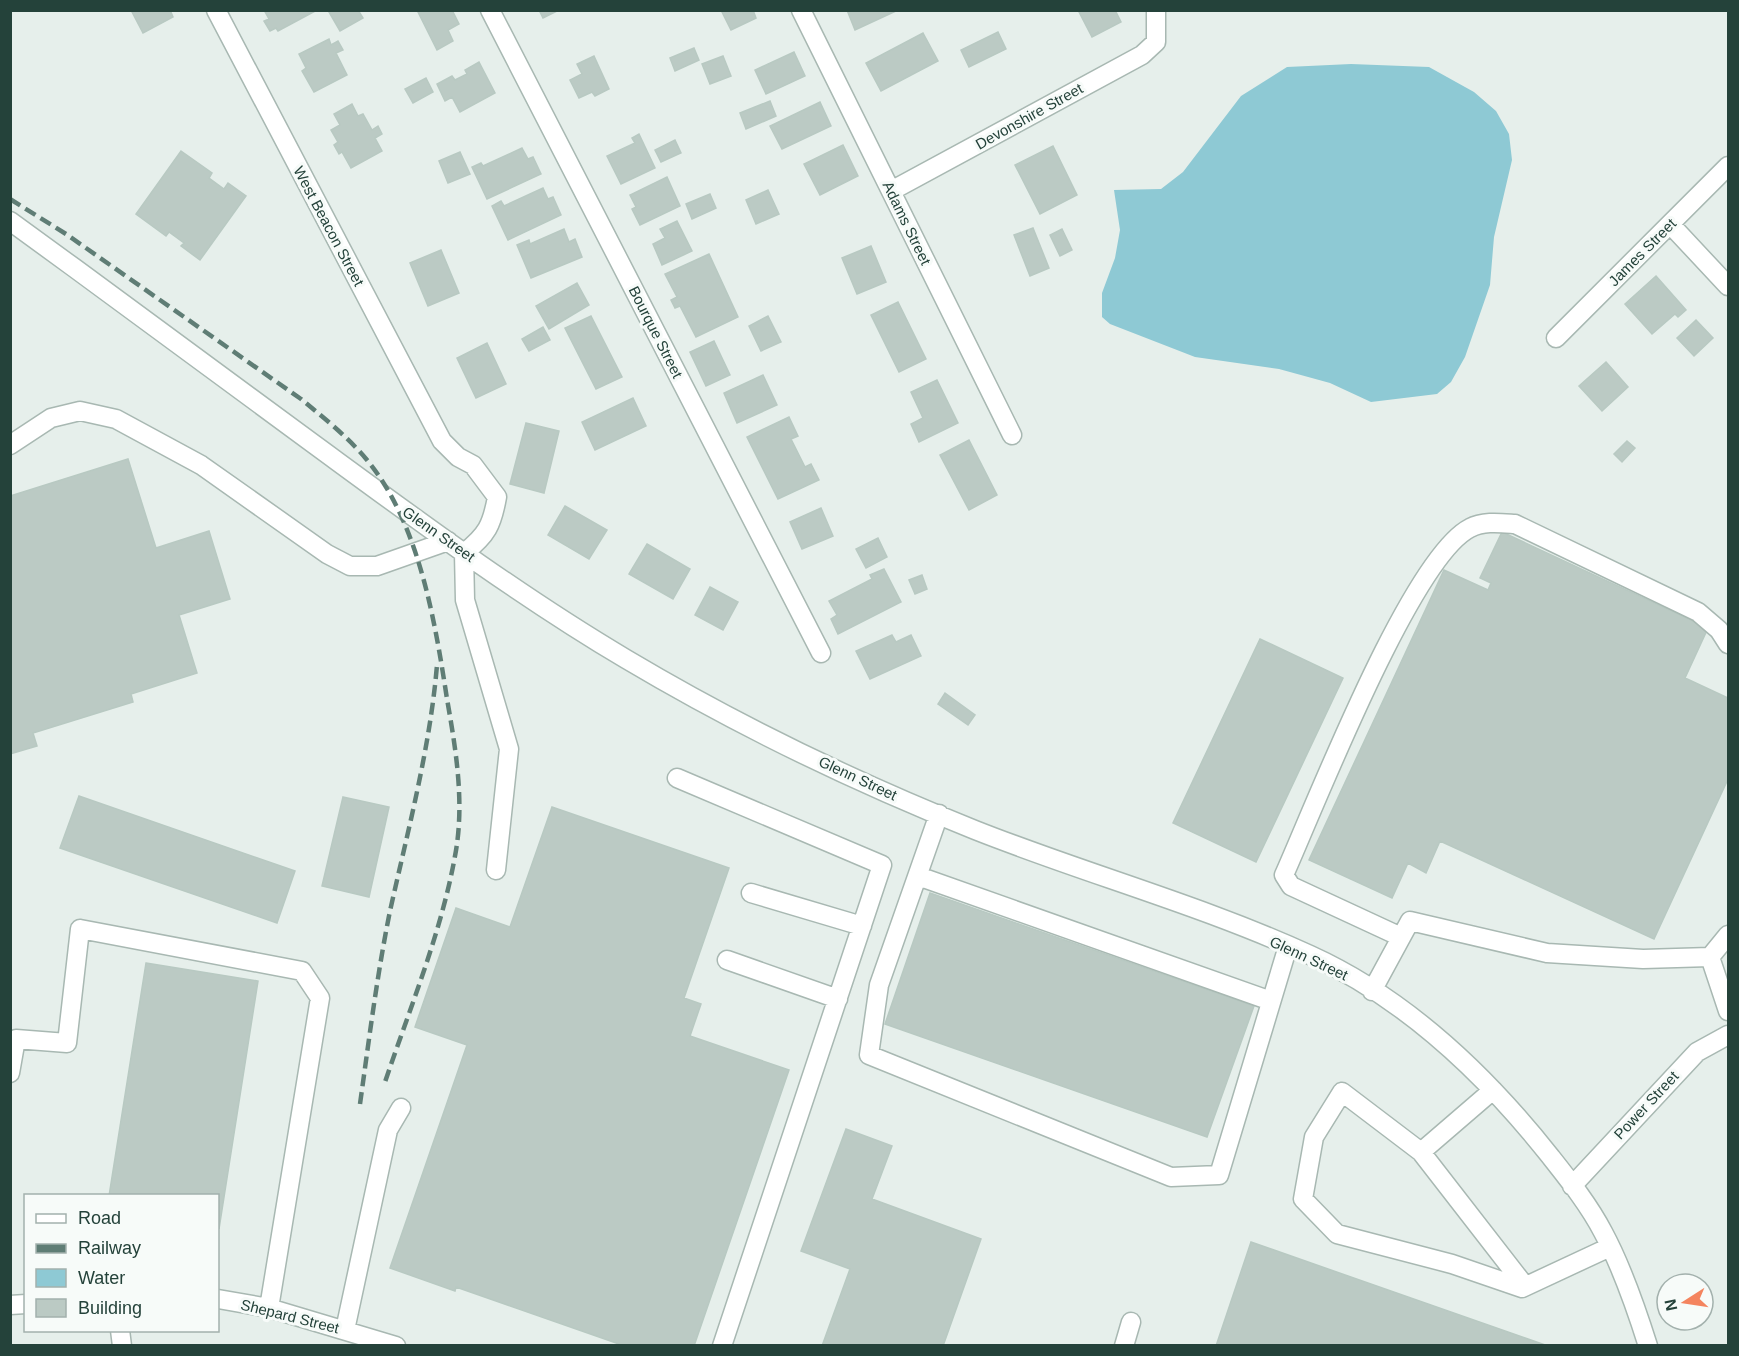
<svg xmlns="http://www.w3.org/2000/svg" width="1739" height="1356" font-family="Arial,sans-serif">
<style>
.water{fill:#8ec9d4}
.building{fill:#bbcac4;stroke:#b8c9c2;stroke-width:1.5}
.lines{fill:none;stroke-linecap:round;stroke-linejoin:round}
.minor-casing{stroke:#a8b8b2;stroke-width:21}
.minor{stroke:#fff;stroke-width:18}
.rail{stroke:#5f7d75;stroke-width:4.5;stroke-dasharray:12 6;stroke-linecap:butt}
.labels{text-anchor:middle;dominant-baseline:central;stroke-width:6;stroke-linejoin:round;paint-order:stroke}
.street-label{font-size:15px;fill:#24423a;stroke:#f7fbf9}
</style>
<rect width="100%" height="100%" fill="#e6efeb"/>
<path class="water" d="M1351,64L1429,67L1474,92L1496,111L1509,134L1512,160L1494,237L1490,285L1465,357L1451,382L1437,394L1371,402L1330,383L1279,369L1195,357L1110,324L1102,317V293L1115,258L1120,230L1114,190L1161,189L1183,172L1241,96L1287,67Z"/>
<path class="building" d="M131,10H170L173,17L143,33Z
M264,10H317L278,31L276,28L270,31L264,21L269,19Z
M333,10H358L363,18L340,31L329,12Z
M417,10H452L459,24L448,30L453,41L437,50Z
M539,10H559L543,18Z
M721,10H753L756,18L731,30Z
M847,10H898L855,30Z
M1078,10H1115L1121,22L1092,37Z
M998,32L1006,49L969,67L961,50Z
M923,33L938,61L881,91L866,63Z
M329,39L331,45L338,41L343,50L336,53L347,75L314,92L302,71L306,68L299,54Z
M694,48L699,60L675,71L670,58Z
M794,52L805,76L766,94L755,70Z
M594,56L609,89L595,96L592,92L579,98L570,80L582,74L577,64Z
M723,56L731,76L710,84L702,64Z
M479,62L495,93L460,112L452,97L445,101L437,84L452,76L455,80L467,74L465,70Z
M426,78L433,92L413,103L405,89Z
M770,101L776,116L746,129L740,113Z
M820,102L831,126L782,149L770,126Z
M352,104L358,116L363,114L372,130L378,126L382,134L375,138L382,151L351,168L342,152L339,154L334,145L338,142L331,130L340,125L334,114Z
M639,134L655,168L621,184L607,156L635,143L632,138Z
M675,140L681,153L661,162L655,150Z
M843,145L858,176L820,195L804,164Z
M1053,146L1077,195L1040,214L1015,165Z
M522,148L528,159L533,157L541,174L487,199L472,167L481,163L483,166Z
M181,151L212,173L209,178L224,189L228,183L246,196L200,260L181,246L184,243L169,232L166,236L136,214Z
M460,152L470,174L448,183L439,161Z
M667,177L680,206L640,225L632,209L636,207L630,195Z
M543,188L548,199L553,197L561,215L508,240L492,206L501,201L504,206Z
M768,190L779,214L756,224L746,200Z
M710,194L716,208L692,219L686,204Z
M677,221L692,251L662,265L653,244L665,238L660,229Z
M1033,228L1049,268L1030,276L1014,235Z
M564,229L569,242L575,239L582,257L531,278L517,245L529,240L530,244Z
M1062,229L1072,250L1060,256L1050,235Z
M871,246L886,282L857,294L842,258Z
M441,250L459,293L428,306L410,263Z
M709,254L738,317L696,337L680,306L675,308L671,300L677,297L665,274Z
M1656,276L1686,310L1678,317L1675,314L1652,334L1625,304Z
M577,283L589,305L549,329L536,306Z
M898,302L926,359L899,372L871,315Z
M591,316L622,377L596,389L565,328Z
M768,316L781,342L761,351L749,326Z
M1696,320L1713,338L1694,356L1677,338Z
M543,327L550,340L529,351L522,339Z
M714,341L730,375L706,386L690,352Z
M487,343L506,384L476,398L457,358Z
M1606,362L1628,387L1602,411L1579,386Z
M763,375L777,405L737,423L724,393Z
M937,380L958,423L919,442L911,424L923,418L911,392Z
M633,398L646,426L595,450L582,422Z
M789,417L798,436L791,439L805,467L811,464L819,480L778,499L747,437Z
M526,423L559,431L544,493L510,484Z
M969,440L997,495L969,510L940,455Z
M1627,441L1635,448L1622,462L1614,454Z
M128,459L156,548L209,531L230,599L179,615L197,673L131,694L133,702L33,733L37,746L10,754V496Z
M565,506L607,530L589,559L548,535Z
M821,508L833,536L802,549L790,522Z
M1502,532L1708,628L1685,678L1728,698V779L1654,939L1440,841L1426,873L1408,863L1392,898L1309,860L1444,570L1488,590L1491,583L1480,578Z
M878,538L887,557L866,568L856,549Z
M647,544L690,569L673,599L629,574Z
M884,569L901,602L838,634L831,619L837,615L829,601L872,579L870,575Z
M922,575L927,589L915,594L909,580Z
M710,587L738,602L723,630L695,615Z
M892,635L896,642L911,635L921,656L870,679L856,651Z
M1260,639L1343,678L1256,862L1173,823Z
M945,693L975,715L968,725L938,704Z
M79,796L295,871L277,923L60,848Z
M343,797L389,807L369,897L322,886Z
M552,807L729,868L684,998L701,1004L690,1036L789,1070L694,1346H618L619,1344L456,1287L455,1291L390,1268L467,1045L415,1027L456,908L510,927Z
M930,893L1254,1006L1207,1137L885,1024Z
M146,963L258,981L219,1229L218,1196H109Z
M846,1129L892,1146L872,1199L981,1239L943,1346H822L850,1269L801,1251Z
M1251,1242L1548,1346H1216Z"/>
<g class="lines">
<defs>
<path id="minor" d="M216,10L442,441L458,457L473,465L497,497C492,525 487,535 464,553L465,600L509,749L496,870
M490,10L821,653
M801,10L1012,435
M891,191L1142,55L1156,42V10
M10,221C112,295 213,370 315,445C416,519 518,595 626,659C737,725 855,782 975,830C1086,874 1201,905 1310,955C1407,999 1485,1074 1550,1156C1569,1180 1589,1205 1603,1232C1622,1267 1636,1308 1648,1346
M1670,224L1728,286
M1556,338L1728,166
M10,445L51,418L80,411L116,419L201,465L327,554L350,566H377L448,541
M677,778L882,865L722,1346
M939,814L879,985L869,1055L1171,1177L1219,1175L1288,946
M918,876L1271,1001
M751,893L862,926
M1401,937L1291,886L1284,875C1315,806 1411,558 1470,528C1483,521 1500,523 1515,524L1698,612L1719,630L1728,644
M1710,957L1728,1011
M727,960L838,999
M1372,991L1410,921L1547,953L1643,959L1710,957L1728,935
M10,1073L16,1039L67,1043L80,929L302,971L320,998L269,1308
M1493,1090L1421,1152L1342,1092L1314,1137L1303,1199L1337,1234L1452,1264L1522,1288L1610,1247
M1421,1152L1525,1286
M1572,1186L1697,1052L1728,1035
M218,1299L269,1308L396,1346
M10,1305L26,1304
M120,1330L122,1346
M345,1330L388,1130L401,1108
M1124,1346L1131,1322"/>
</defs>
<use href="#minor" class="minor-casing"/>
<use href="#minor" class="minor"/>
<path class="rail" d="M10,199L66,234L301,399C324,418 348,437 367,460C419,523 435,621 447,699C456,750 465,804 455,856C441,934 409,1010 384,1085
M360,1104C369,1040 377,975 390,911C408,830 430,748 437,665"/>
</g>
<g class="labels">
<g class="street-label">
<text transform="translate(1029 116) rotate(-29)">Devonshire Street</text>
<text transform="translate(907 223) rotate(64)">Adams Street</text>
<text transform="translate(329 226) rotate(62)">West Beacon Street</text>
<text transform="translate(1642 252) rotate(-45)">James Street</text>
<text transform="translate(656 332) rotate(63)">Bourque Street</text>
<text transform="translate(439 534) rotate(35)">Glenn Street</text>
<text transform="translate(858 778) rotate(25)">Glenn Street</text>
<text transform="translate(1309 958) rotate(25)">Glenn Street</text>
<text transform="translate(1646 1105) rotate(-47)">Power Street</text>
<text transform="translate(290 1316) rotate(14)">Shepard Street</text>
</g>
</g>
<rect width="1739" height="1356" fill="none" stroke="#24423a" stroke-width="24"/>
<rect x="24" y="1194" width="195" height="138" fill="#f7fbf9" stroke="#a3b1ad" stroke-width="1.5"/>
<rect x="36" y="1214" width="30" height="9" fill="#ffffff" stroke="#a3b1ad" stroke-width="1.5"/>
<text x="78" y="1224" font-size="18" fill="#24423a">Road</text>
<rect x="36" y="1244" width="30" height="9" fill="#5f7d75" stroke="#a3b1ad" stroke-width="1.5"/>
<text x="78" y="1254" font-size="18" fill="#24423a">Railway</text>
<rect x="36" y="1269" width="30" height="18" fill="#8ec9d4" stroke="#a3b1ad" stroke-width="1.5"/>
<text x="78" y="1284" font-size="18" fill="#24423a">Water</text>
<rect x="36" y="1299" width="30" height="18" fill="#bbcac4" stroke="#a3b1ad" stroke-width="1.5"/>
<text x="78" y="1314" font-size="18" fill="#24423a">Building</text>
<g transform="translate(1685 1302) rotate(258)"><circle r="28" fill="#f7fbf9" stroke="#a3b1ad" stroke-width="1.5"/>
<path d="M0-4.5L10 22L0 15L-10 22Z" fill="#f4845f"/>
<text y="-9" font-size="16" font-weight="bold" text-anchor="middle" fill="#24423a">N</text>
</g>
</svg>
